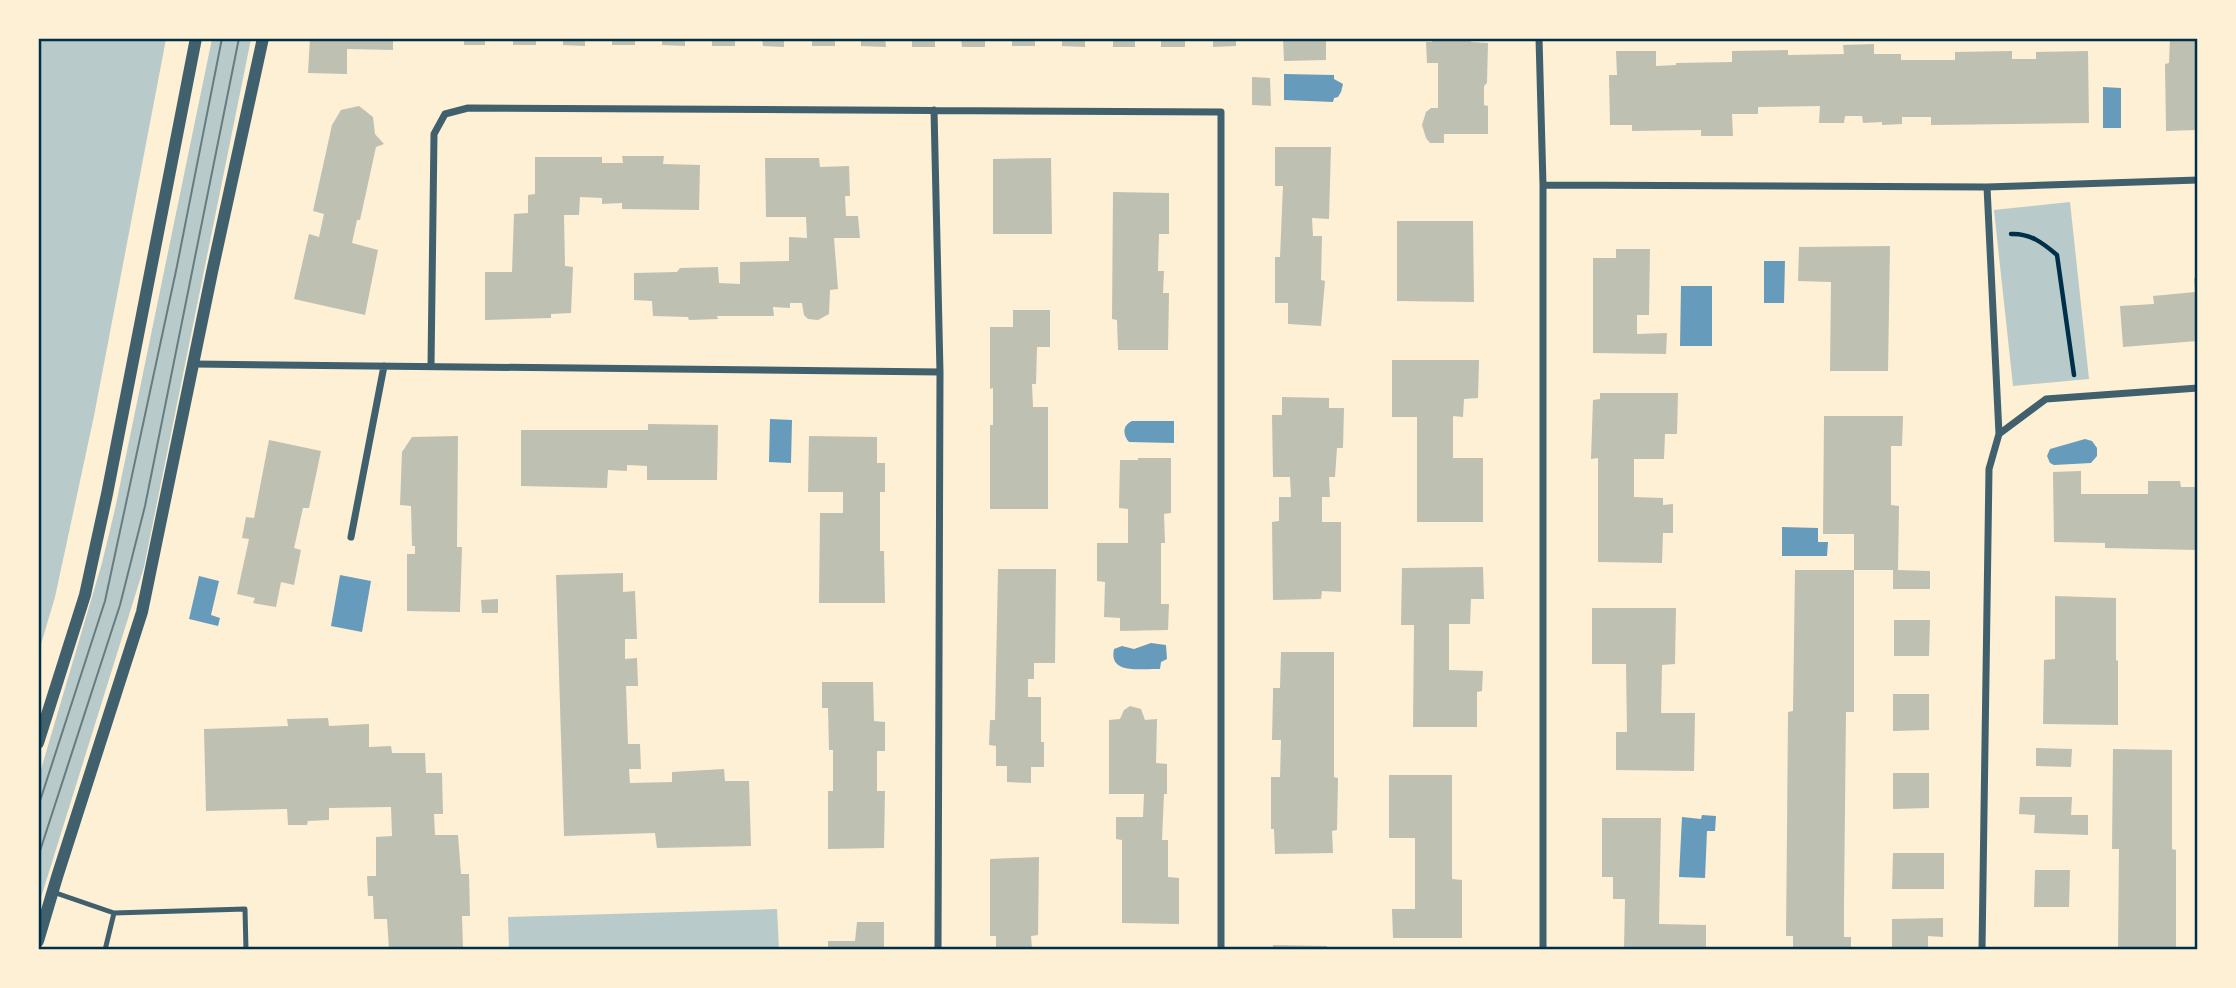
<svg xmlns="http://www.w3.org/2000/svg" width="2236" height="988" font-family="'Exo 2',sans-serif">
<style>
.green{fill:#b9caca}
.water{fill:#669bbc}
.building{fill:#bec0b2}
.lines{fill:none;stroke-linecap:round;stroke-linejoin:round}
.path{stroke:#003049;stroke-width:4.5}
.service{stroke:#3f606c;stroke-width:5}
.minor{stroke:#3f606c;stroke-width:7}
.tertiary{stroke:#3f606c;stroke-width:12}
.tram{stroke:#657d81;stroke-width:2}
.neatline{fill:none;stroke:#003049;stroke-width:2.5}
</style>
<rect width="100%" height="100%" fill="#fdf0d5"/>
<path class="green" d="M39,38L166,39L94,416L55,597L39,651Z
M212,39H251L144,567L39,904V776L102,563L115,509Z
M2070,202L2089,379L2013,386L1994,210Z
M777,909L779,949H509L508,917Z"/>
<path class="water" d="M1284,74L1334,75V79L1343,84L1341,92L1338,97L1334,98L1333,102L1284,100Z
M2103,87L2121,88V128H2103Z
M1764,261H1785L1784,303H1764Z
M1681,286H1712V346H1680Z
M770,419L792,420L791,463L769,462Z
M1132,421H1174V443L1129,442C1122,434 1123,425 1132,421Z
M2085,439L2092,441L2097,448V456L2091,463L2054,465L2050,463L2047,456L2050,449Z
M1782,527L1818,528V542H1828L1827,556H1782Z
M340,575L371,581L362,632L331,626Z
M199,576L219,581L211,615L220,618L218,626L189,619Z
M1151,643L1166,645L1167,659L1161,662L1160,669C1144,668 1108,676 1114,649L1122,646L1134,649Z
M1702,815L1716,816L1715,831H1707L1705,878L1679,877L1682,817L1701,819Z"/>
<path class="building" d="M310,38H393V50L347,49V74L308,73Z
M464,38H485V45H464Z
M513,38H536V45H513Z
M563,38H585V46L563,45Z
M612,38H635V45H612Z
M662,38H685V46L662,45Z
M712,38H735V46H712Z
M762,38H784V47L763,46Z
M812,38H835V46H812Z
M861,38H885L886,47L861,46Z
M912,38H935V47H912Z
M961,38H985V47H962Z
M1012,38H1035V46H1012Z
M1062,38H1085V47L1062,46Z
M1113,38H1135V47H1113Z
M1161,38H1185V47H1161Z
M1213,38H1236V46L1213,47Z
M1283,38H1326V60L1284,61Z
M1432,38H1471V42L1488,43L1487,83L1484,86V105L1488,106V134H1444V143H1430L1426,138L1422,125L1426,112L1431,108H1438V63H1427L1426,42H1432Z
M2170,38H2197V130L2166,131L2165,64L2169,63Z
M1874,44V54H1901V60H1955V52L2012,51V59H2036V52L2088,51L2089,123L1931,125V117H1902V124L1882,125V122L1863,123L1862,116H1845L1844,123H1819L1820,106L1758,107V114H1732L1733,136H1701V130L1632,131V125H1610L1609,75H1617L1616,51H1656V66L1676,65V63L1732,62V51L1788,50V55L1844,54L1843,45Z
M1252,77L1270,78L1271,106L1252,105Z
M359,106L373,117L375,134L384,144L376,147L360,220H357L352,243L378,250L365,315L294,299L309,234L319,237L324,214L313,211L332,125L341,110Z
M1275,147H1331L1329,219L1312,218L1313,236H1322L1321,280L1325,281L1321,326L1288,324V303H1275V257H1280L1283,186H1275Z
M622,156H664L663,164L700,165L699,210L622,209V203L602,204V198L580,197L579,215H564L565,266L573,267L571,313L551,314V318L485,320V272H512L514,214L528,213V195L535,194V157H602V163H623Z
M765,158H819L820,167L849,166L850,196H845L846,216H858L860,238H834L838,289L830,290L829,314L818,320L808,319L804,315L802,303H790V308L773,307L774,316H717L718,319L689,320L688,317L653,316L652,301L634,300V273L677,272L680,268L718,267L719,283L740,284V262L789,261V237L807,238L806,217H766Z
M1051,158L1052,234H993V159Z
M1113,192L1169,193V234H1159L1158,271H1164L1163,293H1169L1168,350H1118L1117,320L1112,319Z
M1397,221H1473L1474,302L1397,301Z
M1890,246L1888,371H1830L1831,282L1798,281L1799,247Z
M1616,249H1650L1649,315H1637V334L1667,333L1666,354L1593,353V258H1616Z
M2194,278H2197V341L2123,347L2120,306L2154,304L2153,296L2195,292Z
M1013,310H1050V347H1037L1036,384H1032L1033,407H1048V509H990V425H993V388L990,389V327H1013Z
M1392,360H1479L1478,398L1464,399L1463,417L1453,416V458H1483V522H1417V417H1392Z
M1600,393H1678L1677,434H1665L1664,459H1634V497L1663,498V505L1673,504V533H1663L1662,563L1598,562V458L1591,459L1593,400L1600,399Z
M1282,397L1329,398V408H1344L1343,448H1337L1335,477H1329L1330,497H1322V522H1341V592L1322,591L1321,599L1273,600L1272,522L1279,521V497H1291L1290,477H1273L1272,415H1282Z
M1824,416H1903L1902,446H1891V505L1899,506L1898,570L1930,571V589H1893V570H1854V712H1846L1844,904V937H1851V949H1793V936H1786L1787,830L1788,712L1793,711L1795,570H1854V534H1823Z
M648,424L718,425L717,480H647V466L627,465V471L608,470L607,488L521,486V430H648Z
M458,436L457,547H462L460,612L407,611V554H415V546H412L411,506L400,505L402,452L412,437Z
M809,436L877,437V463H885V492H880V551H884L885,603H819L820,513H843V492H808Z
M269,440L321,451L309,508H303L294,548L301,550L294,585L281,582L276,607L253,603L255,598L237,594L249,539L242,538L246,517L254,518Z
M1138,458H1171V513L1164,514L1165,543H1161V604H1169L1168,630L1120,631V618L1104,617L1105,582L1097,581V543H1128V509L1119,508L1120,460H1138Z
M2081,471V494H2148V481H2180L2181,487H2197V550L2105,548V543L2054,542L2053,472Z
M1483,567L1484,599H1471L1470,624H1449V670L1483,671L1482,691L1477,692V727H1413L1414,625H1401L1402,568Z
M998,569H1056L1055,663H1034V679H1028V697H1041V742H1044V767H1031V783L1007,782V766H996V746L989,745L990,720H995Z
M623,573V592L635,591L637,639H625V659L637,658L638,686H626L628,744H640L641,769H629L630,783L672,782V772L724,769L725,781H749L751,846L657,848L655,833L564,836L556,575Z
M2055,596L2116,598V660L2118,661V725L2043,724L2044,660L2055,659Z
M498,599V613H482L481,600Z
M1592,608H1676L1675,664L1662,665L1661,713H1695L1694,771L1616,770V732H1627L1626,664H1592Z
M1894,620H1930L1929,656H1894Z
M1281,652H1334V777L1338,778L1337,830L1332,831L1333,853L1275,854L1274,829H1271V777H1280L1281,740H1272L1273,695V688H1280Z
M822,682H873L874,721L885,722V751H877V791H885L884,848L828,849V791H833V750H829L828,708H822Z
M1893,694H1929V730L1893,731Z
M1130,706L1141,709L1145,720L1157,719L1156,763L1167,764V794H1164L1162,840H1168V877L1179,878V924L1122,923V840L1116,839V817H1143L1144,794H1109V720L1120,719L1124,710Z
M328,718L329,726L369,724V747L391,746L392,753H425L426,773H442L443,814H434L435,835H458L461,874H469L470,916H462L463,949H389L387,919H374L373,896H368L367,876H376V837L392,836L391,807L329,808V820L308,821L307,825H288L287,809L206,811L204,729L288,726L287,719Z
M2036,748L2072,749L2071,767L2036,766Z
M2113,749L2172,750V849L2176,850V949H2118L2119,849H2112Z
M1893,773H1929V808L1893,809Z
M1389,775H1452V879L1462,880V938H1393L1392,909H1415V838H1389Z
M2020,797H2072L2071,815H2088V835L2034,833L2035,815L2019,814Z
M1602,818H1661L1659,924L1706,925V949H1624L1625,899H1613V877H1602Z
M1893,853H1944V889H1892Z
M1039,857L1038,935L1031,936L1032,949H996V936H990V859Z
M2035,870H2070L2069,907H2034Z
M1943,918V937L1928,936V949H1892V919Z
M857,922H884V949H828V941H855Z
M1273,945L1327,946V949H1273Z"/>
<g class="lines">
<path class="path" d="M2011,234C2030,233 2043,243 2057,255L2074,375"/>
<path class="service" d="M53,892L114,913L245,909L246,950
M105,950L114,913"/>
<path class="minor" d="M1539,38L1543,185V950
M934,110L940,372L938,950
M1543,185L1987,187L2198,180
M194,364L940,372
M431,366L434,134L445,114L468,108L1221,112V950
M1999,434L2046,399L2198,388
M351,537L384,366
M1982,950L1989,469L1999,434L1987,187"/>
<path class="tertiary" d="M38,743L85,595L107,494L196,38
M38,941L57,877L142,612L212,272L263,38"/>
<path class="tram" d="M38,807L105,601L177,266L222,38
M38,857L120,605L145,506L239,38"/>
</g>
<rect width="2236" height="988" fill="none" stroke="#fdf0d5" stroke-width="80"/>
<rect x="40" y="40" width="2156" height="908" class="neatline"/>
</svg>
